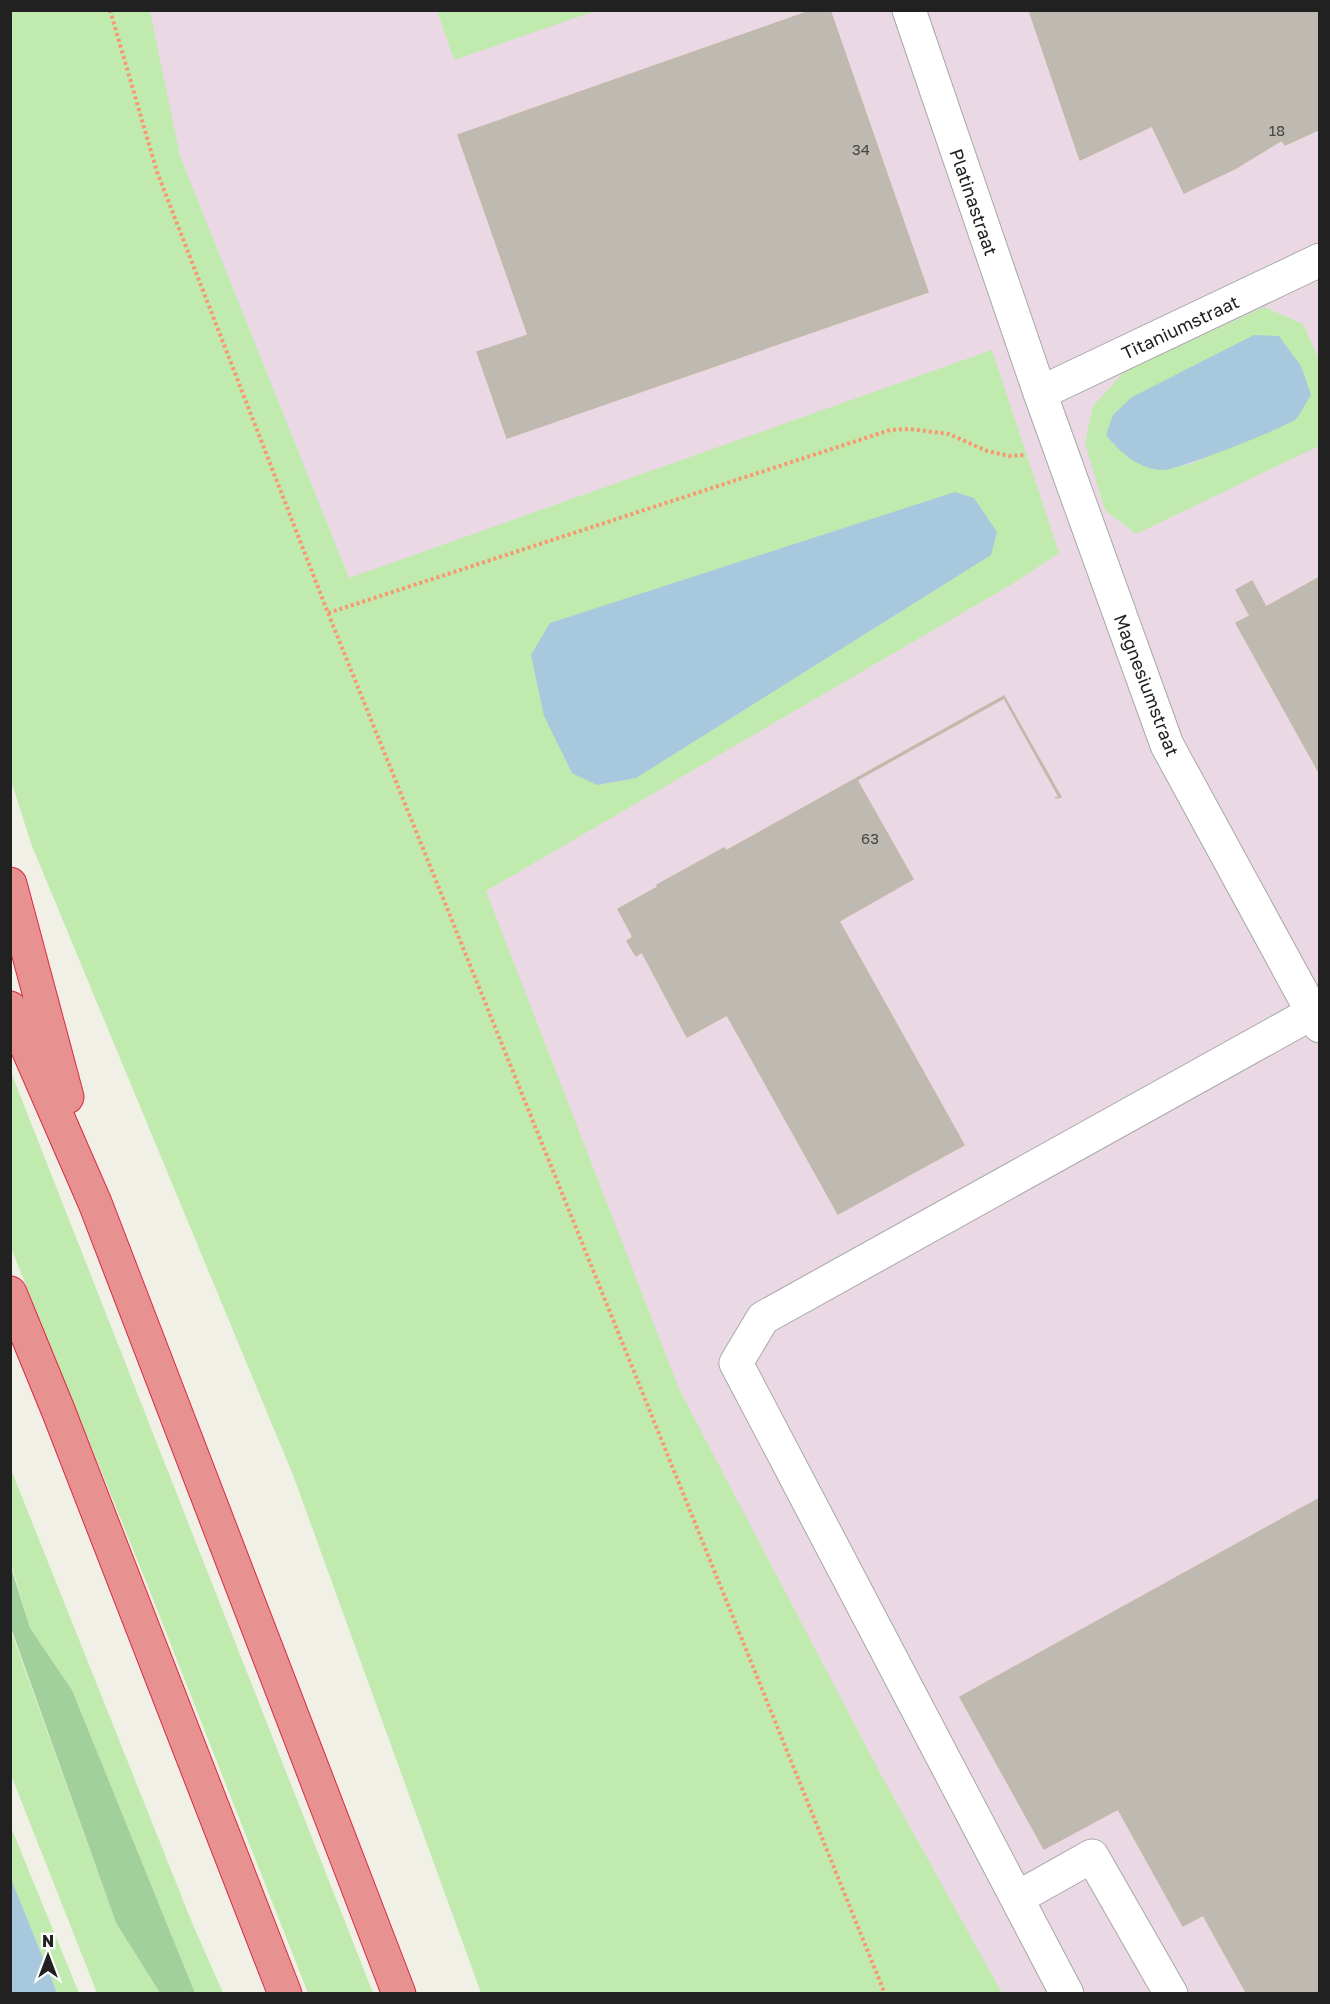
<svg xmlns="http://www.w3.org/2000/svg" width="1330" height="2004" font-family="'Golos Text',sans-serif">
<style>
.industrial{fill:#ead9e4}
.grass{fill:#c0eaae;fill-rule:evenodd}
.forest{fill:#a2d09d}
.water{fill:#a8c8de}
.building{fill:#beb9b1;stroke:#c3b9aa;stroke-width:1.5}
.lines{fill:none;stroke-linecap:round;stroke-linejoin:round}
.minor-casing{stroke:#a8a8a8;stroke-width:35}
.highway-casing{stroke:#da2944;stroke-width:35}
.path{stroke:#f99870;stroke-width:4;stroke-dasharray:3 3;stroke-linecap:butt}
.minor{stroke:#fff;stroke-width:33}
.highway{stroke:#e79190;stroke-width:33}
.labels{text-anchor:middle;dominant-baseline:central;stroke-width:5;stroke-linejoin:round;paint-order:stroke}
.number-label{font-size:15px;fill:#484745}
.street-label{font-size:18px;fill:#212121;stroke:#fff}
</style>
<rect width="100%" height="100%" fill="#f1f0e7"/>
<path class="industrial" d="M137,11H1319V1993H996L672,1401L175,163Z"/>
<path class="grass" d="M437,10H595V11L454,60Z
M10,11H150L180,156L349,578L992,350L1059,553L1014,583L486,891L679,1389L879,1771L1002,1993H481L293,1475L32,846L11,781ZM991,555L636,778L597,785Z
M1264,307L1303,324L1319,360V446L1136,534L1105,510L1085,443L1093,406L1124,372ZM1295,420L1190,464L1164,470L1141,465Z
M11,1072L373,1993H308L147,1584L11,1248Z
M10,1467L193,1925L223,1993H195L72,1690L30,1628L11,1564Z
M10,1628L116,1923L160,1993H97L11,1775Z
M10,1825L79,1993H57L11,1882Z"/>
<path class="forest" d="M10,1564L30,1628L72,1690L195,1993H160L116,1923L11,1628Z"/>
<path class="water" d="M1254,335L1279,336L1301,366L1311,395C1306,402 1302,412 1296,419C1289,426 1175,471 1163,470C1138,469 1121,453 1106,435L1113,415L1132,397Z
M955,492L974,498L997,532L991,555L636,778L597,785L572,773L544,716L531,655L550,623Z
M11,1879L57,1993H11Z"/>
<path class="building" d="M813,10H830L928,292L507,438L477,352L528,335L458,135Z
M1029,10H1320V129L1285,145L1282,140L1236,168L1184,193L1152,126L1080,160Z
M1320,577V774L1236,623L1250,616L1236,590L1252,581L1266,607Z
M1004,696L1061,797L1055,798L1059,797L1004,698L857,780L913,879L839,921L964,1145L838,1214L727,1015L687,1037L642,952L636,956L627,941L633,937L618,909L658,887L657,885L724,848L726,851Z
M1320,1498V1994H1247L1203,1915L1183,1926L1118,1809L1044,1849L960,1697Z"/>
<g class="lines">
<defs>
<path id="minor" d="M909,10L1040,393L1167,745L1320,1026
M1040,393L1320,260
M1017,1898L1092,1856L1171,1994
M1067,1994L736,1363L763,1318L1312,1013"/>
<path id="highway" d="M10,884L67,1097
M10,1008L95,1203L399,1994
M10,1293L58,1410L285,1994"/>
</defs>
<use href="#minor" class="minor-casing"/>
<use href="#highway" class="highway-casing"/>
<path class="path" d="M110,10L157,172L328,613L885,1994
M328,613L890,430L909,429L949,434L987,451L1009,456L1024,455"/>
<use href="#minor" class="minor"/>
<use href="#highway" class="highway"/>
</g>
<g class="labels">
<g class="number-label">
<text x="1277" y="130">18</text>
<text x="861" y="149">34</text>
<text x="870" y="838">63</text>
</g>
<g class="street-label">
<text transform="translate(974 202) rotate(71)">Platinastraat</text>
<text transform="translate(1180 327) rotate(-25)">Titaniumstraat</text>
<text transform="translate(1147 685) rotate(69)">Magnesiumstraat</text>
</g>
</g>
<rect width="1330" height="2004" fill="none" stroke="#212121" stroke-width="24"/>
<g transform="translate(48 1956)" stroke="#ffffff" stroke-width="4.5" paint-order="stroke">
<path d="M0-4.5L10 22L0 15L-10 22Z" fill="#212121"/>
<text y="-9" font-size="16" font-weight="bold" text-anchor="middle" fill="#212121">N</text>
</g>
</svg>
